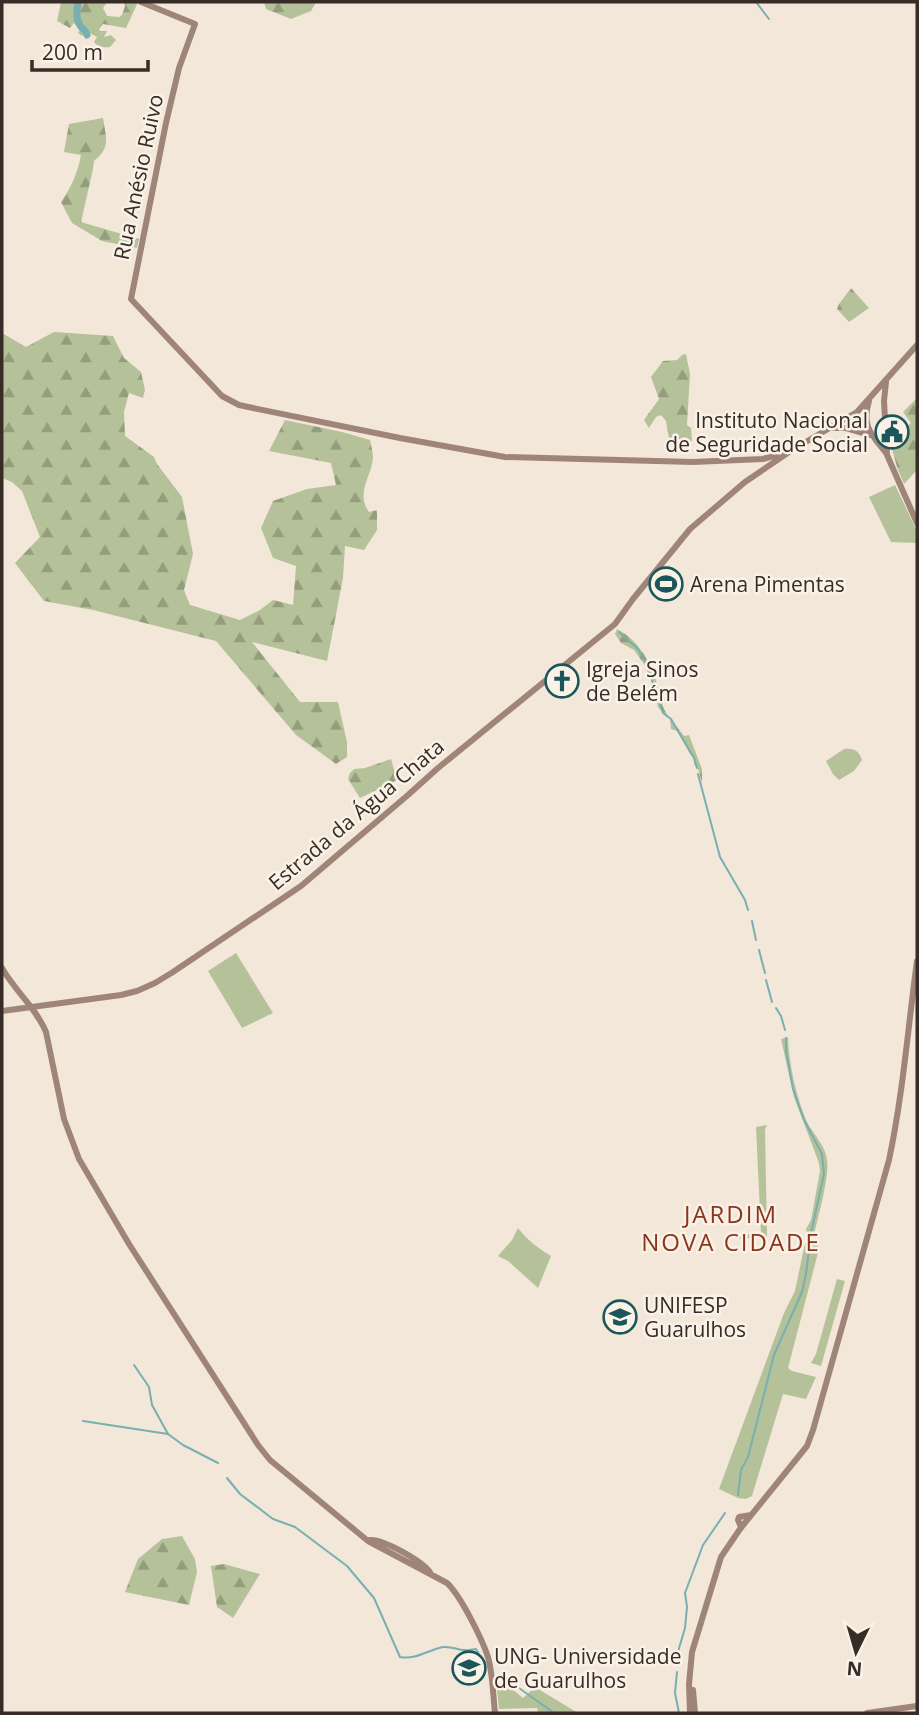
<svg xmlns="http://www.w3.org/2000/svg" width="919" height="1715" font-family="'Open Sans',sans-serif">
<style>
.green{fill:#b5c299}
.forest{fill:url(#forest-firs)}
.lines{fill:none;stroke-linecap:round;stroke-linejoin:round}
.stream{stroke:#78afb1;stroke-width:2}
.river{stroke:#78afb1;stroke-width:7}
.secondary{stroke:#9f8577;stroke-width:6}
.labels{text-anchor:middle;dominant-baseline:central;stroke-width:5;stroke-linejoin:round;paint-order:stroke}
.street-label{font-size:21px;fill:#372c27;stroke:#faf1e7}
.poi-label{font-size:21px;fill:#372c27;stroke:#faf1e7;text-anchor:start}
.quarter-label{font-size:24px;letter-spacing:2px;fill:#8a351c;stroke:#faf1e7}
</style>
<defs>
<pattern id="forest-firs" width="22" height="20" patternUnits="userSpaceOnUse" patternTransform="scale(1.75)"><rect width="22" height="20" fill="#b5c299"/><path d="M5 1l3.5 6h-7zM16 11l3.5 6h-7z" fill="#949e7d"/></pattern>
</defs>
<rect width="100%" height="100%" fill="#f3e7da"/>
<path class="green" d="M895,485L917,531V543L891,542L869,497Z
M844,749C853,748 859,750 862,760L854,771L839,780L833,774L826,761Z
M236,953L273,1013L242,1028L208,971Z
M788,1037C789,1065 796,1096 807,1122C813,1134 826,1146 827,1160C830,1175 818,1217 814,1235H807L806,1229L811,1220L820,1171L819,1163L794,1097L781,1039Z
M767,1125L765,1130L767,1237L737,1239L735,1237L761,1232L756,1127Z
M518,1228C527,1240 538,1248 551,1256L538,1288L508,1261L498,1256L512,1240Z
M805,1243H817L819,1249L788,1368L792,1371L816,1377L806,1399L783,1394L752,1496L746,1499L738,1498L719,1489L784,1313L795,1291Z
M837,1279L845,1281L821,1366L811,1363L816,1354Z
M535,1687L578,1713H538L537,1708L499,1709L497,1689L511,1688L523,1698Z"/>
<path class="forest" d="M61,2H107L103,8L107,16L119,17L122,15L125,6L124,2H138L126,28L103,24L99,29L100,31H107L104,37L111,35L116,40L110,47C104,48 98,47 94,42L97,37L86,31L82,36L78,33L81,29L74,23L70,28L57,21Z
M264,2H316L311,11L291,19L266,9Z
M103,118C106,138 111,147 94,161L93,169L81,222L139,239L137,248L102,241L72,223L61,202C71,188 78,172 81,155L64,152L69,124Z
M851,288L869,308L849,322L837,309L839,304Z
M54,332L113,336L124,358L141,372L145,390L143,398L129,393L124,412L125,436L154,457L157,464L182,497L193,554L184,590L190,605L240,620L260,610L273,600L293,605L296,566L273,558L261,528L273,501L307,489L336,485L331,463L269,451L285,420L342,432L370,440C371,445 373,452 373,457C372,477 355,492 369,512L377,510V530L364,550L345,546L343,578L327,661L252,642L300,702H338L347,742V757L336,764L296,735L216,641L93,610L44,601L15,563L40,537L22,491L12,482L2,478V333L26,347Z
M686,354L690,374L687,425L691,428L692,441L670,444L666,421L661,415L656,417L649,428L644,420L659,399L651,377L663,361L677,360L682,355Z
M917,398V470L904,484L897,467L890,442L911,423L903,412Z
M617,629C643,642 655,672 661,698L666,699L662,704C665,715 677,726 684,736L689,735L702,769V782L697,766L694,765V757L690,754L677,731L671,729L670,719L658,707L653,683L644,664L634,650L621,643L615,634Z
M391,759L397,780L360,798L348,779L350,773L354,769L365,768Z
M182,1536L195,1559L197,1572L189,1605L125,1592L138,1559L162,1539Z
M224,1564L260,1574L233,1618L217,1607L211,1566Z"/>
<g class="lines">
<path class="stream" d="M756,2L769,19
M619,632L638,649L646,663L663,713L671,719L694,758L697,768
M698,774L720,857L745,900L748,910
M752,921L756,940
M759,950L765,973
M766,980L772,1002
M776,1008L781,1016L785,1030
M134,1365L149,1387L152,1405L168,1434L183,1445L218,1463
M83,1421L168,1434
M227,1478L240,1494L273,1519L295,1527L347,1566L374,1598L400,1657C416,1660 428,1650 443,1647C452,1646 457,1650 465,1650C469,1651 473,1649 476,1649L484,1663
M738,1495L741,1470L748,1457L774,1355L802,1292L806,1274L811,1233L824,1174L822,1154L804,1120L793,1089L786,1051V1038
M677,1655L685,1628L687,1607L685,1593L703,1545L725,1513
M677,1672L675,1693L679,1713
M505,1678L554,1713"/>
<path class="river" d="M78,2C77,11 75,19 81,27C87,34 83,26 87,35"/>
<path class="secondary" d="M141,2L195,24L179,68L166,123L131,299L222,396L239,405L253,408L400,438L505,457L693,462L763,459L784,453
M886,382L884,401L887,455L917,523
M869,401C861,426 872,435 886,453
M833,428H846L870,435
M2,968C15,991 36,1008 46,1032L64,1119L79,1159L129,1244L258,1445L270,1460L368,1541L447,1583C461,1596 482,1639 488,1657C493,1675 493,1695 495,1713
M2,1011L121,995L137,991L155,983L173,972L301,886L408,795L438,768L615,624L633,599L690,529L745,482L792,450L857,412L917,345
M741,1527L738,1520L739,1517L751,1515
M370,1540C383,1539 425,1562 431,1574
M693,1690L695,1713
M690,1713L689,1684L692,1652L721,1557L740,1529L807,1446L813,1430L889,1160C903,1094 908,1027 917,961
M867,1713L917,1706"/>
</g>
<defs>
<symbol id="civic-ring" viewBox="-11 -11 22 22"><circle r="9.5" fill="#faf1e7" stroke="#1b575a" stroke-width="1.5"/><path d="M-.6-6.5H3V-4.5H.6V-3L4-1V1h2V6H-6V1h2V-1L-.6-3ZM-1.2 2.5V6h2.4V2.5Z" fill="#1b575a"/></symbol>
<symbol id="stadium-ring" viewBox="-11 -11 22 22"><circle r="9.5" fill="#faf1e7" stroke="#1b575a" stroke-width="1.5"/><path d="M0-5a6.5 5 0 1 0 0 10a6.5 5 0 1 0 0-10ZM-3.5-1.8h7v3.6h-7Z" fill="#1b575a"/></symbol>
<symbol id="church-ring" viewBox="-11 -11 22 22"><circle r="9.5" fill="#faf1e7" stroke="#1b575a" stroke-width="1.5"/><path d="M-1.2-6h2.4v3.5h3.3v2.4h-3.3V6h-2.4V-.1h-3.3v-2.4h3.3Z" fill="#1b575a"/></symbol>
<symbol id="university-ring" viewBox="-11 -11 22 22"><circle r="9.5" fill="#faf1e7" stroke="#1b575a" stroke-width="1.5"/><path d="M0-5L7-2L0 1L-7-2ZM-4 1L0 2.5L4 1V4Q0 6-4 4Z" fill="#1b575a"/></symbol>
</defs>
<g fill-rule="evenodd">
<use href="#civic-ring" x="873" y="413" width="38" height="38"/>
<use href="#stadium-ring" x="647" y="565" width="38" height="38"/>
<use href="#church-ring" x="543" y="662" width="38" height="38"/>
<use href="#university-ring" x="601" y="1298" width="38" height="38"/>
<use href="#university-ring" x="450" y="1649" width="38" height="38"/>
</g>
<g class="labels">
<g class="street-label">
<text transform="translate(138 177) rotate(-78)">Rua Anésio Ruivo</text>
<text transform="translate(356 814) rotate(-40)">Estrada da Água Chata</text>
</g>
<g class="poi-label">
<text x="868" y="420" text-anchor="end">Instituto Nacional<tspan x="868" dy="24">de Seguridade Social</tspan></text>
<text x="690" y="584">Arena Pimentas</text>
<text x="586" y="669">Igreja Sinos<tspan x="586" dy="24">de Belém</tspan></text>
<text x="644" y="1305">UNIFESP<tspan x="644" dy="24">Guarulhos</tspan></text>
<text x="494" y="1656">UNG- Universidade<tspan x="494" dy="24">de Guarulhos</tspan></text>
</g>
<g class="quarter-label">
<text x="731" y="1213">JARDIM<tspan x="731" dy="28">NOVA CIDADE</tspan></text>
</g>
</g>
<rect width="919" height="1715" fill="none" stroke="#372c27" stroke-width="7"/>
<g transform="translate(856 1652) rotate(185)" stroke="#faf1e7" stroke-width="5" paint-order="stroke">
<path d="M0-5L12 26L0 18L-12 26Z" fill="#372c27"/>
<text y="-10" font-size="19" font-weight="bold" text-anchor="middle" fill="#372c27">N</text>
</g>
<path d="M32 60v10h116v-10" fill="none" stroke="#372c27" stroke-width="3.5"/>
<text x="42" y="60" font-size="21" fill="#372c27" stroke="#faf1e7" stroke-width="5" paint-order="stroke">200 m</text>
</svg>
